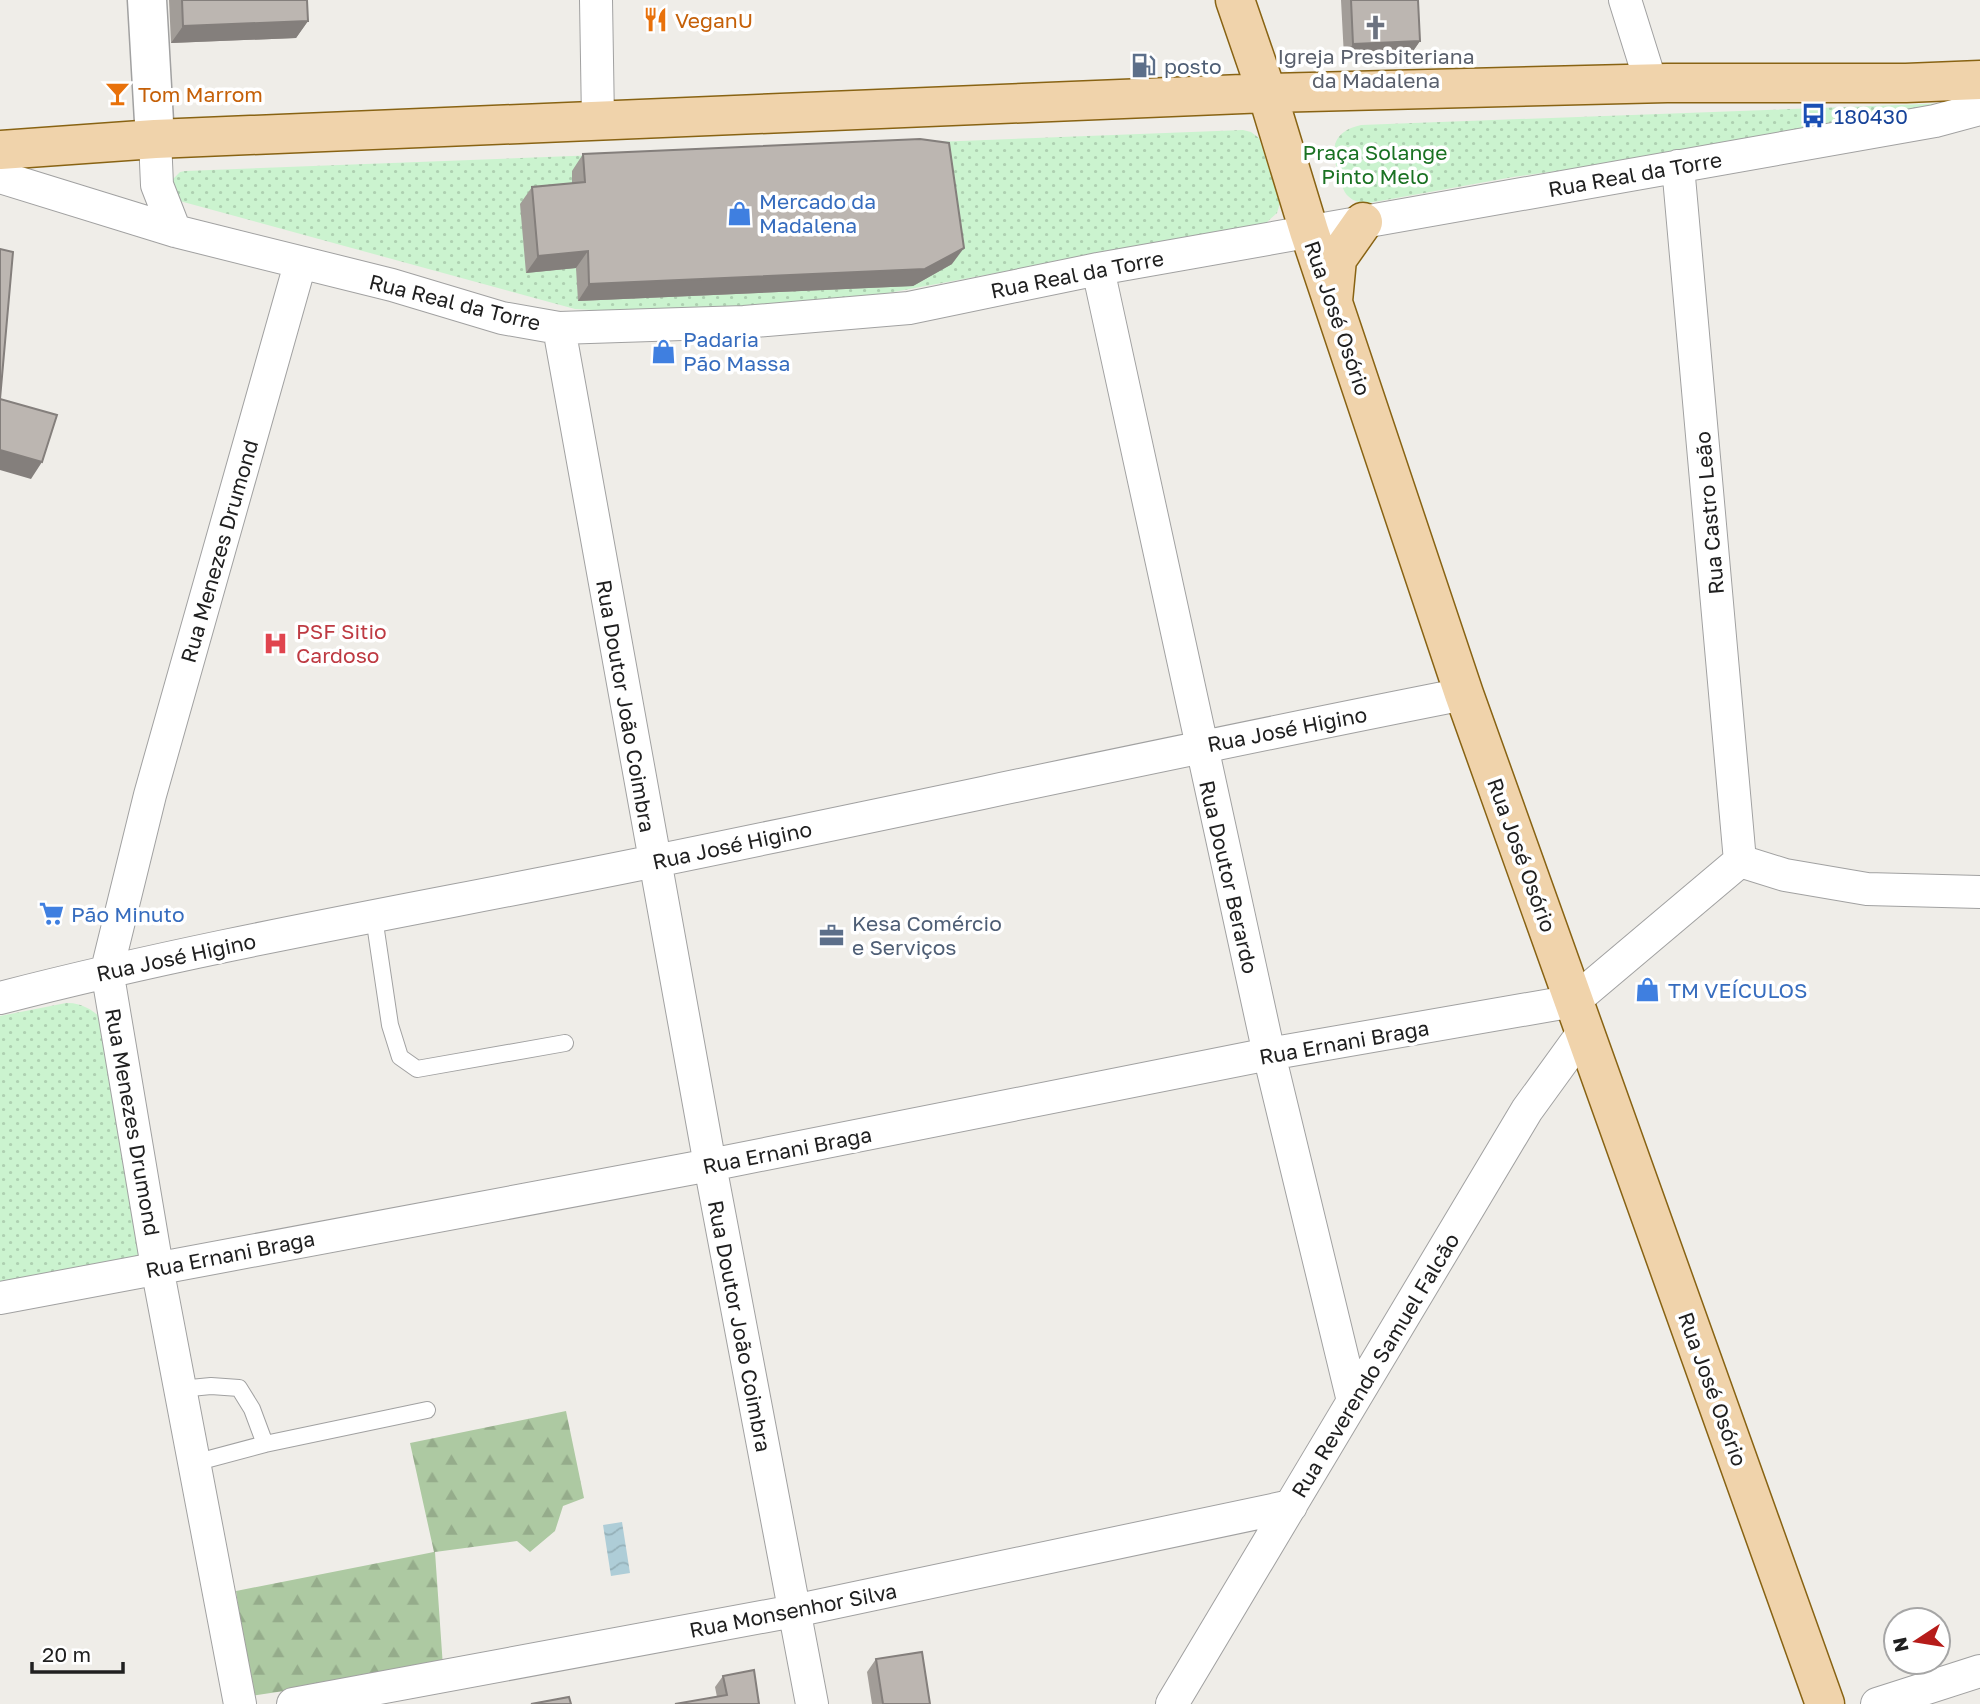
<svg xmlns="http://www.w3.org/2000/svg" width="1980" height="1704" font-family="'Golos Text',sans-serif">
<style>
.forest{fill:url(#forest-firs)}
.park{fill:url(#park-dots)}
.water{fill:url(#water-waves)}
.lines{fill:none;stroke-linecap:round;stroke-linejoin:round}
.service-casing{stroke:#a1a1a1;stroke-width:18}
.minor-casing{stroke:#a1a1a1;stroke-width:34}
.tertiary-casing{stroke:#a1a1a1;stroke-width:41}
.primary-casing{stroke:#886313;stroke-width:41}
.service{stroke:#fff;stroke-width:16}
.minor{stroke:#fff;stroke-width:32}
.tertiary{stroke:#fff;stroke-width:38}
.primary{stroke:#f0d3ab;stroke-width:38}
.wall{fill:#a29d98}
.shaded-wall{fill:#847f7c}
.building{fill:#bcb6b1;stroke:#847f7c;stroke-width:2}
.labels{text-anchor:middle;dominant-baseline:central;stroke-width:7;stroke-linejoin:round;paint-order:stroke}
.food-label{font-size:21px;fill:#c56008;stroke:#fff;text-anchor:start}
.worship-label{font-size:21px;fill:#5b616d;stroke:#fff}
.service-label{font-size:21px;fill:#4e5e75;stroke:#fff;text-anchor:start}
.transit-label{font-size:21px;fill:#164399;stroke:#fff;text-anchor:start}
.park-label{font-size:21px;fill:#1a7223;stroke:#fff}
.street-label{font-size:21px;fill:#202020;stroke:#fff}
.shop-label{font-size:21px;fill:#366cbe;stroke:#fff;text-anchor:start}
.health-label{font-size:21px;fill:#be3a42;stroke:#fff;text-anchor:start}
</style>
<defs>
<pattern id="forest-firs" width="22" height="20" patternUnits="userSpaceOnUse" patternTransform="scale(1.75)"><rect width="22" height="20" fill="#adc9a2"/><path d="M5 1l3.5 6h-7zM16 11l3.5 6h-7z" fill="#95ac8b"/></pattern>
<pattern id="park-dots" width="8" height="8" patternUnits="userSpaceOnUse" patternTransform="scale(1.75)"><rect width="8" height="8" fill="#cbf3cf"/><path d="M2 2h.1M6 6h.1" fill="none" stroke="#aed0b1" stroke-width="1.8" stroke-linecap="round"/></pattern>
<pattern id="water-waves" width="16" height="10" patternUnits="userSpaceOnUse" patternTransform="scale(1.75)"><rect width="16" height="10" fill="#aecdd7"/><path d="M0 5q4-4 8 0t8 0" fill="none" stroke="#95b0b8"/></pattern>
</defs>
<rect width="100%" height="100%" fill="#efede8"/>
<path class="forest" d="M566,1411L584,1498L563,1506L555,1531L530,1552L517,1541L435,1552L443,1667L251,1696L236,1591L434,1552L410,1443Z"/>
<path class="park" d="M1980,102L1667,156L1513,177L1369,203C1361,203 1354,202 1348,196C1343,192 1342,183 1339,176C1331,151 1330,132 1361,125Z
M1243,130L1251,132L1259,138L1280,203L1277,213L1266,223L834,303L611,311L575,309L176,200L171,181L180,172L185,171Z
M66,1003C79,1002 92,1009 101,1018L142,1248L135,1260L0,1290V1016Z"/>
<path class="water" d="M622,1522L630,1573L611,1576L603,1525Z"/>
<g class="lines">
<defs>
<path id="service" d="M374,917L390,1025L400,1057L417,1069L565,1043
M180,1389L211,1386L239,1388L252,1409L265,1444
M194,1463L265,1444L427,1410"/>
<path id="minor" d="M596,0L598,120
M1625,0L1651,83
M155,139L157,185L175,231
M1678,166L1740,861
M0,177L175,231L392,285L502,318L559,328L744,322L909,308L1098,269L1935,121L1980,109
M1098,269L1269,1054L1353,1401
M559,328L710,1165L812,1704
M1740,861L1785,875L1867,889L1980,892
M0,998C216,942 436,906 655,861C925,806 1194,747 1464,694
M0,1298L710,1165L1269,1054L1574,1001L1740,861
M240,1704L157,1267L107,970L150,795L300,264
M293,1704L794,1611L1291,1506
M1172,1704L1527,1110L1585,1030
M1877,1704L1980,1671"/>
<path id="tertiary" d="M147,0L155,139"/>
<path id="primary" d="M1235,0L1267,93L1309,231L1464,694L1825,1704
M0,150L155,139L1267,93L1667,83H1906L1980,80
M1333,301L1337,259L1363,222"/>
</defs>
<use href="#service" class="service-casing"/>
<use href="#minor" class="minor-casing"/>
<use href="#tertiary" class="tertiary-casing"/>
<use href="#primary" class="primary-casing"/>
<use href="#service" class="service"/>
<use href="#minor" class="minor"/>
<use href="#tertiary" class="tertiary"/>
<use href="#primary" class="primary"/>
</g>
<path class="wall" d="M169,0H307L308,21L296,38L171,43Z
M1341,0H1418L1420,41L1411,54L1344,57Z
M583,154L952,264L913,286L578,301L576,268L526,273L520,204L532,187L572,183V171Z
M876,1659L930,1704H872L867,1672Z
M723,1676L759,1704L717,1697L715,1687Z"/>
<path class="shaded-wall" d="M308,21L296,38L171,43L183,26Z
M1420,41L1411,54L1344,57L1353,44Z
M964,248L952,264L913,286L578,301L589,284Z
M588,251L576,268L526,273L538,256Z
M0,450L42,462L31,479L0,470Z"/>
<path class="building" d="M182,0H307L308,21L183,26Z
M1351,0H1418L1420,41L1353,44Z
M920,139L949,143L964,248L925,269L589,284L588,251L538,256L532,187L585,182L583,154Z
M0,249L13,252L0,399L57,415L42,462L0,450Z
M922,1652L930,1704H883L876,1659Z
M754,1670L759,1704H675L727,1695L723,1676Z
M569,1697L571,1704H531Z"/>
<defs>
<symbol id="restaurant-bare" viewBox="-9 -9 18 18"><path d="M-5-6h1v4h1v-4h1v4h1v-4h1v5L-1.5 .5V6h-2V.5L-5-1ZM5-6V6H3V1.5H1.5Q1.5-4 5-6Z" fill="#e8710a" stroke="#fff" stroke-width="2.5" paint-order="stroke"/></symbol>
<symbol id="church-bare" viewBox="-9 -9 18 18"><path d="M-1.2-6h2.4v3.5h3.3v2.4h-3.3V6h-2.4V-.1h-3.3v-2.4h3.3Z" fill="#6b7280" stroke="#fff" stroke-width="2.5" paint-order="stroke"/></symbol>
<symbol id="fuel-bare" viewBox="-9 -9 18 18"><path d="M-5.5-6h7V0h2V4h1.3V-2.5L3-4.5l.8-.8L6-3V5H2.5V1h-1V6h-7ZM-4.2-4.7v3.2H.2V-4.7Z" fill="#5c6f8a" stroke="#fff" stroke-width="2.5" paint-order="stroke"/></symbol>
<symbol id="bar-bare" viewBox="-9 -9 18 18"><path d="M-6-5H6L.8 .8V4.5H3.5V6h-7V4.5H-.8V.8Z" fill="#e8710a" stroke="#fff" stroke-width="2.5" paint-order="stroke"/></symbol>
<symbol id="bus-bare" viewBox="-9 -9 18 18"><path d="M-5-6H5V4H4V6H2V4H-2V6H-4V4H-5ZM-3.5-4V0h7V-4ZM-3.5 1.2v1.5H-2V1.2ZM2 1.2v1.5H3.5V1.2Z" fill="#1a4fb4" stroke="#fff" stroke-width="2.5" paint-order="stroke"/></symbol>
<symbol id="shop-bare" viewBox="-9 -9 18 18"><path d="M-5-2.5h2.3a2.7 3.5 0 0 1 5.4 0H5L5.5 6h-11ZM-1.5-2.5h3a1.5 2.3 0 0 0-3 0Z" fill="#3f7fe0" stroke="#fff" stroke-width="2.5" paint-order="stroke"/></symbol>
<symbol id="hospital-bare" viewBox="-9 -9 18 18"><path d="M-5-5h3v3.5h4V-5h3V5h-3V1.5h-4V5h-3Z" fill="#e0444e" stroke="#fff" stroke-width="2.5" paint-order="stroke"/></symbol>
<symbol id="supermarket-bare" viewBox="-9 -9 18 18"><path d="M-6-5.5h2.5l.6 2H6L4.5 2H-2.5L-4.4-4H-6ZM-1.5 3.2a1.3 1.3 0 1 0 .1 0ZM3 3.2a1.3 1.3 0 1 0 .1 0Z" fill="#3f7fe0" stroke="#fff" stroke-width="2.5" paint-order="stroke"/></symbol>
<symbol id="office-bare" viewBox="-9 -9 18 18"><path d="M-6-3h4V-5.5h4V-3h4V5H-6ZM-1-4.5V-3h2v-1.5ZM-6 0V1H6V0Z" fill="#5c6f8a" stroke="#fff" stroke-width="2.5" paint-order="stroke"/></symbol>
</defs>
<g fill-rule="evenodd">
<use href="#restaurant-bare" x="638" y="2" width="35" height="35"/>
<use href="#church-bare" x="1358" y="10" width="35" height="35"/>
<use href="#fuel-bare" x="1126" y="48" width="35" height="35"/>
<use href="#bar-bare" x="100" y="76" width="35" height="35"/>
<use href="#bus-bare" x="1796" y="98" width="35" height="35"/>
<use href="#shop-bare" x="722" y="196" width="35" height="35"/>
<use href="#shop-bare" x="646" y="334" width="35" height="35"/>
<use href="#hospital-bare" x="258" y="626" width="35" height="35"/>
<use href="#supermarket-bare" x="34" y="896" width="35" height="35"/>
<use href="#office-bare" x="814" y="918" width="35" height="35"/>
<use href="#shop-bare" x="1630" y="972" width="35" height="35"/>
</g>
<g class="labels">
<g class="food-label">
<text x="675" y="20">VeganU</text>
<text x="138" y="94">Tom Marrom</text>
</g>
<g class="worship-label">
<text x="1376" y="56">Igreja Presbiteriana<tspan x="1376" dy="24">da Madalena</tspan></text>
</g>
<g class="service-label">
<text x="1164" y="66">posto</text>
<text x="852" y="923">Kesa Comércio<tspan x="852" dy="24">e Serviços</tspan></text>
</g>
<g class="transit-label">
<text x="1834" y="116">180430</text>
</g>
<g class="park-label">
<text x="1375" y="152">Praça Solange<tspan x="1375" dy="24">Pinto Melo</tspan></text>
</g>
<g class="street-label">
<text transform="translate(1635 174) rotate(-10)">Rua Real da Torre</text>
<text transform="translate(1077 274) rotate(-11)">Rua Real da Torre</text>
<text transform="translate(455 302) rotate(14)">Rua Real da Torre</text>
<text transform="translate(1338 318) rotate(71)">Rua José Osório</text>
<text transform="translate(1709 513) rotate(-95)">Rua Castro Leão</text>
<text transform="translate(219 551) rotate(-74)">Rua Menezes Drumond</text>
<text transform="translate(626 706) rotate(80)">Rua Doutor João Coimbra</text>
<text transform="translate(1287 729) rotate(-11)">Rua José Higino</text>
<text transform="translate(732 845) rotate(-12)">Rua José Higino</text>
<text transform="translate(1522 855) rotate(70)">Rua José Osório</text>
<text transform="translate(1229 877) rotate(77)">Rua Doutor Berardo</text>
<text transform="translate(176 957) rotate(-12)">Rua José Higino</text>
<text transform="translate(1344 1042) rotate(-10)">Rua Ernani Braga</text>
<text transform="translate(133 1122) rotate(80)">Rua Menezes Drumond</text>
<text transform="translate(787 1150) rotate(-11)">Rua Ernani Braga</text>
<text transform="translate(230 1254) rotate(-11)">Rua Ernani Braga</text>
<text transform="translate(740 1326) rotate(79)">Rua Doutor João Coimbra</text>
<text transform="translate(1375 1365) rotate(-59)">Rua Reverendo Samuel Falcão</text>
<text transform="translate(1713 1389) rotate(70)">Rua José Osório</text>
<text transform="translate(793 1610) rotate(-11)">Rua Monsenhor Silva</text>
</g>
<g class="shop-label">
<text x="759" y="201">Mercado da<tspan x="759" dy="24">Madalena</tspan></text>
<text x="683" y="339">Padaria<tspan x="683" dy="24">Pão Massa</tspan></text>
<text x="71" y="914">Pão Minuto</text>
<text x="1668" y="990">TM VEÍCULOS</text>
</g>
<g class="health-label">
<text x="296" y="631">PSF Sitio<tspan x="296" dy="24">Cardoso</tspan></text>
</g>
</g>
<g transform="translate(1917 1641) rotate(258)"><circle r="33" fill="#ffffff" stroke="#a6a6a6" stroke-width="2"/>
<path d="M0-5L12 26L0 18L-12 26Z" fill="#b61c1a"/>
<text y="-10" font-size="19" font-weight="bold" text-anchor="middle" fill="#202020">N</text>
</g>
<path d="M32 1662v10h91v-10" fill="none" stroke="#202020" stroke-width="3.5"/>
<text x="42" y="1662" font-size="21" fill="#202020" stroke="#ffffff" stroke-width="5" paint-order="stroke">20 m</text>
</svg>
